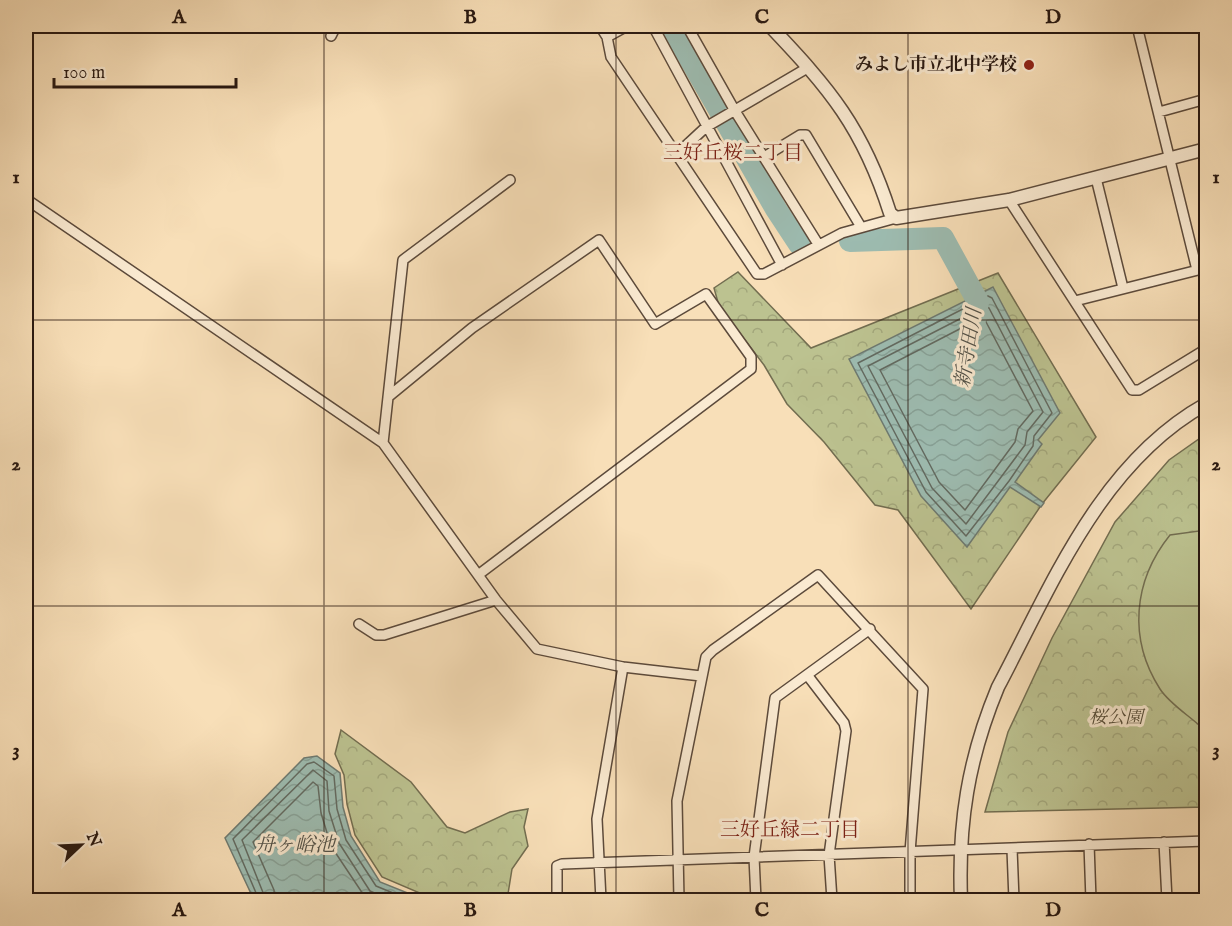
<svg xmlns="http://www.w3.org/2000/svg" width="1232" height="926" font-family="'IM FELL English','Noto Serif JP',serif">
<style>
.forest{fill:url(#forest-crowns);stroke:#726d50;stroke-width:1.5}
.pitch{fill:#bcc290;stroke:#726d50;stroke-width:1.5}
.water{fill:url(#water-waves);stroke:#6e7a71;stroke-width:1.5}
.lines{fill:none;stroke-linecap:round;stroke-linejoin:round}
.shore{stroke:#626a61;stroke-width:1.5}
.river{stroke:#9dbcb1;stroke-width:22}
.minor-casing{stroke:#5c4a3b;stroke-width:12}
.tertiary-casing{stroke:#5c4a3b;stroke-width:15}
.minor{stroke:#faead1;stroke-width:9}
.tertiary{stroke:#faead1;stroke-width:12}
.grid{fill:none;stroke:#281811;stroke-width:1.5;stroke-opacity:0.55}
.poi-dot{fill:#8f2418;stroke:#faead1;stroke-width:2}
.labels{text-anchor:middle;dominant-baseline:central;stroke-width:6;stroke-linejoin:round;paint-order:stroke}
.poi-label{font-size:18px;font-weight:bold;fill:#281811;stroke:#faead1;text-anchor:end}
.park-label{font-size:18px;font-style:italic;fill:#544b37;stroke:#faead1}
.neighbourhood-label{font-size:20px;fill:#7a1f14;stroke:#faead1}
.water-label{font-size:20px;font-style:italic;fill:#515149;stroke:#faead1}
.neatline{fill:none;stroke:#281811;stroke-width:2}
.grid-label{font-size:20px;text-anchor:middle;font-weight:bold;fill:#281811}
</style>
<defs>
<pattern id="forest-crowns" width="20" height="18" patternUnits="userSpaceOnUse" patternTransform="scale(1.5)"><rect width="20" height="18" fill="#bcc290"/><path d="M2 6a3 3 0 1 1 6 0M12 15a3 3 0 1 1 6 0" fill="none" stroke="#a2a67b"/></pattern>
<pattern id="water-waves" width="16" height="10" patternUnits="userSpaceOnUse" patternTransform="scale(1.5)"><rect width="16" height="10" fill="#9dbcb1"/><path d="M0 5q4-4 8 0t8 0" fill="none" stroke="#87a197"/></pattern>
</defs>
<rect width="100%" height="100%" fill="#f8dfb8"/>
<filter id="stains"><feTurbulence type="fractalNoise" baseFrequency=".00333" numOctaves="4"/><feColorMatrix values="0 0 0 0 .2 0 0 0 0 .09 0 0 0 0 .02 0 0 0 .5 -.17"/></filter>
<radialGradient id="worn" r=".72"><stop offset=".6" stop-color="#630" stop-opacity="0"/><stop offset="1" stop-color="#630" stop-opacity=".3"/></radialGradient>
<path class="forest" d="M738,272L811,348L998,273L1096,437L1042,504L971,609L898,510L875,505L824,442L787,404L764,365L719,306L714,288Z
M1206,434V807L985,812L1008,732L1052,638L1115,522L1169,460Z
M341,730L411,782L447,827L465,833L510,812L528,809L524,827L528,846L512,869L507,900H436L382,877L355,835L347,804L344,775L335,754Z"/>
<path class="pitch" d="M1206,530V728L1200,726C1188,715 1169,703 1160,689C1128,639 1133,581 1170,535Z"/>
<path class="water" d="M993,287L1060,413L1038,440L1042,444L1015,482L1044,503L1041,507L1010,487L967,547L921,496L849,359Z
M317,756L340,773L343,807L351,836L380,882L425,900H254L225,838L304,758Z"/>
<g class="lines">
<path class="shore" d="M988,296L992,298L1052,413L1034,436L1033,446L1009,481L966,536L926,492L858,363Z
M985,306L989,308L1043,412L1027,432L1025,445L966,524L932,488L868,366Z
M981,318L985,320L1033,411L1018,429L1015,442L965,510L939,482L880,370Z
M259,900L233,839L307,764L314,762L334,776L337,809L346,840L376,886L410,900
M266,900L242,840L313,770L327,781L329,811L339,843L370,891L390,900
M275,900L274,890L253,842L313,782L318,786L321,813L331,846L367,900"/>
<path class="river" d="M671,26L776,209L799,244
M850,241L943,238L978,302L974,325"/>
<defs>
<path id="minor" d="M600,26L607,37L627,26
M653,26L782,265
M687,26L735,111L818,244
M1137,26L1197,270
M331,36L336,26
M607,37L611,57L757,274H764L842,233L896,218
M1159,112L1206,99
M678,153L706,127L809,67
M764,157L800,135H806L861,227
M1096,178L1123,288
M26,199L383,443L496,600L537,649L623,667L701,676
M1009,200L1132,390H1139L1206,349
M1075,301L1206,268
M388,397L472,328L599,240L655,324L706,294L751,357V369L478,575
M383,443L403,260L510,180
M359,624L376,635H384L496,600
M808,676L844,723L846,731L829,855L832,900
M1164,842L1167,900
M1089,844L1091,900
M1012,849L1014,900
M557,900V866L562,864L1206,841
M601,900L597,819L623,667
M679,900L677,801L706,657L713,650L818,575L923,689L910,852V900
M756,900L754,857L775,698L870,629"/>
<path id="tertiary" d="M770,26C830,89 863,128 890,213L896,218L1009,200L1206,149
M961,900C958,824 968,759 998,687C1052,585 1100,463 1206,404"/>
</defs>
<use href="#minor" class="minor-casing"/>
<use href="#tertiary" class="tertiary-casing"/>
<use href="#minor" class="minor"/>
<use href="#tertiary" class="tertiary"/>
</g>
<path class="grid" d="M324,26V900M616,26V900M908,26V900M26,320H1206M26,606H1206"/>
<circle class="poi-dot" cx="1029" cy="65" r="6"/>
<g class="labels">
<g class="poi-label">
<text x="1017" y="65">みよし市立北中学校</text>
</g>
<g class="park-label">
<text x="1116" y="718">桜公園</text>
</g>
<g class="neighbourhood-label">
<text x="733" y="153">三好丘桜二丁目</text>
<text x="790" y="830">三好丘緑二丁目</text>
</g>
<g class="water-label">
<text transform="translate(969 348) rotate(-81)">新寺田川</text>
<text x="295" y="845">舟ヶ峪池</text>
</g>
</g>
<rect width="1232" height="926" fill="none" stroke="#f8dfb8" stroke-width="66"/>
<g transform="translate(81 845) rotate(67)" stroke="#faead1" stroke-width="4.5" paint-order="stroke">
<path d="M0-4.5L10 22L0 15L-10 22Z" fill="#281811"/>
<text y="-9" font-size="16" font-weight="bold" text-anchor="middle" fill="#281811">N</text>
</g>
<path d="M54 78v9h182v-9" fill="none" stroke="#281811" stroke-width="3"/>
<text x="63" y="78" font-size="18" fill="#281811" stroke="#faead1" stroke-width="4.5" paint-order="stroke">100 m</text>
<rect x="33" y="33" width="1166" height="860" class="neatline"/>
<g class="grid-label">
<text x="179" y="23">A</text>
<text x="470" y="23">B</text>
<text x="762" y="23">C</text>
<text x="1053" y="23">D</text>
<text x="16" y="183">1</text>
<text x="1216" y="183">1</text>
<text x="16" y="470">2</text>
<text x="1216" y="470">2</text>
<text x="16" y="756">3</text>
<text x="1216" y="756">3</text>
<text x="179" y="916">A</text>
<text x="470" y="916">B</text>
<text x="762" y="916">C</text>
<text x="1053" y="916">D</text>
</g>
<rect width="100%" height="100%" filter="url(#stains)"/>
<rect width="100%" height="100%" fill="url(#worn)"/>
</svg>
